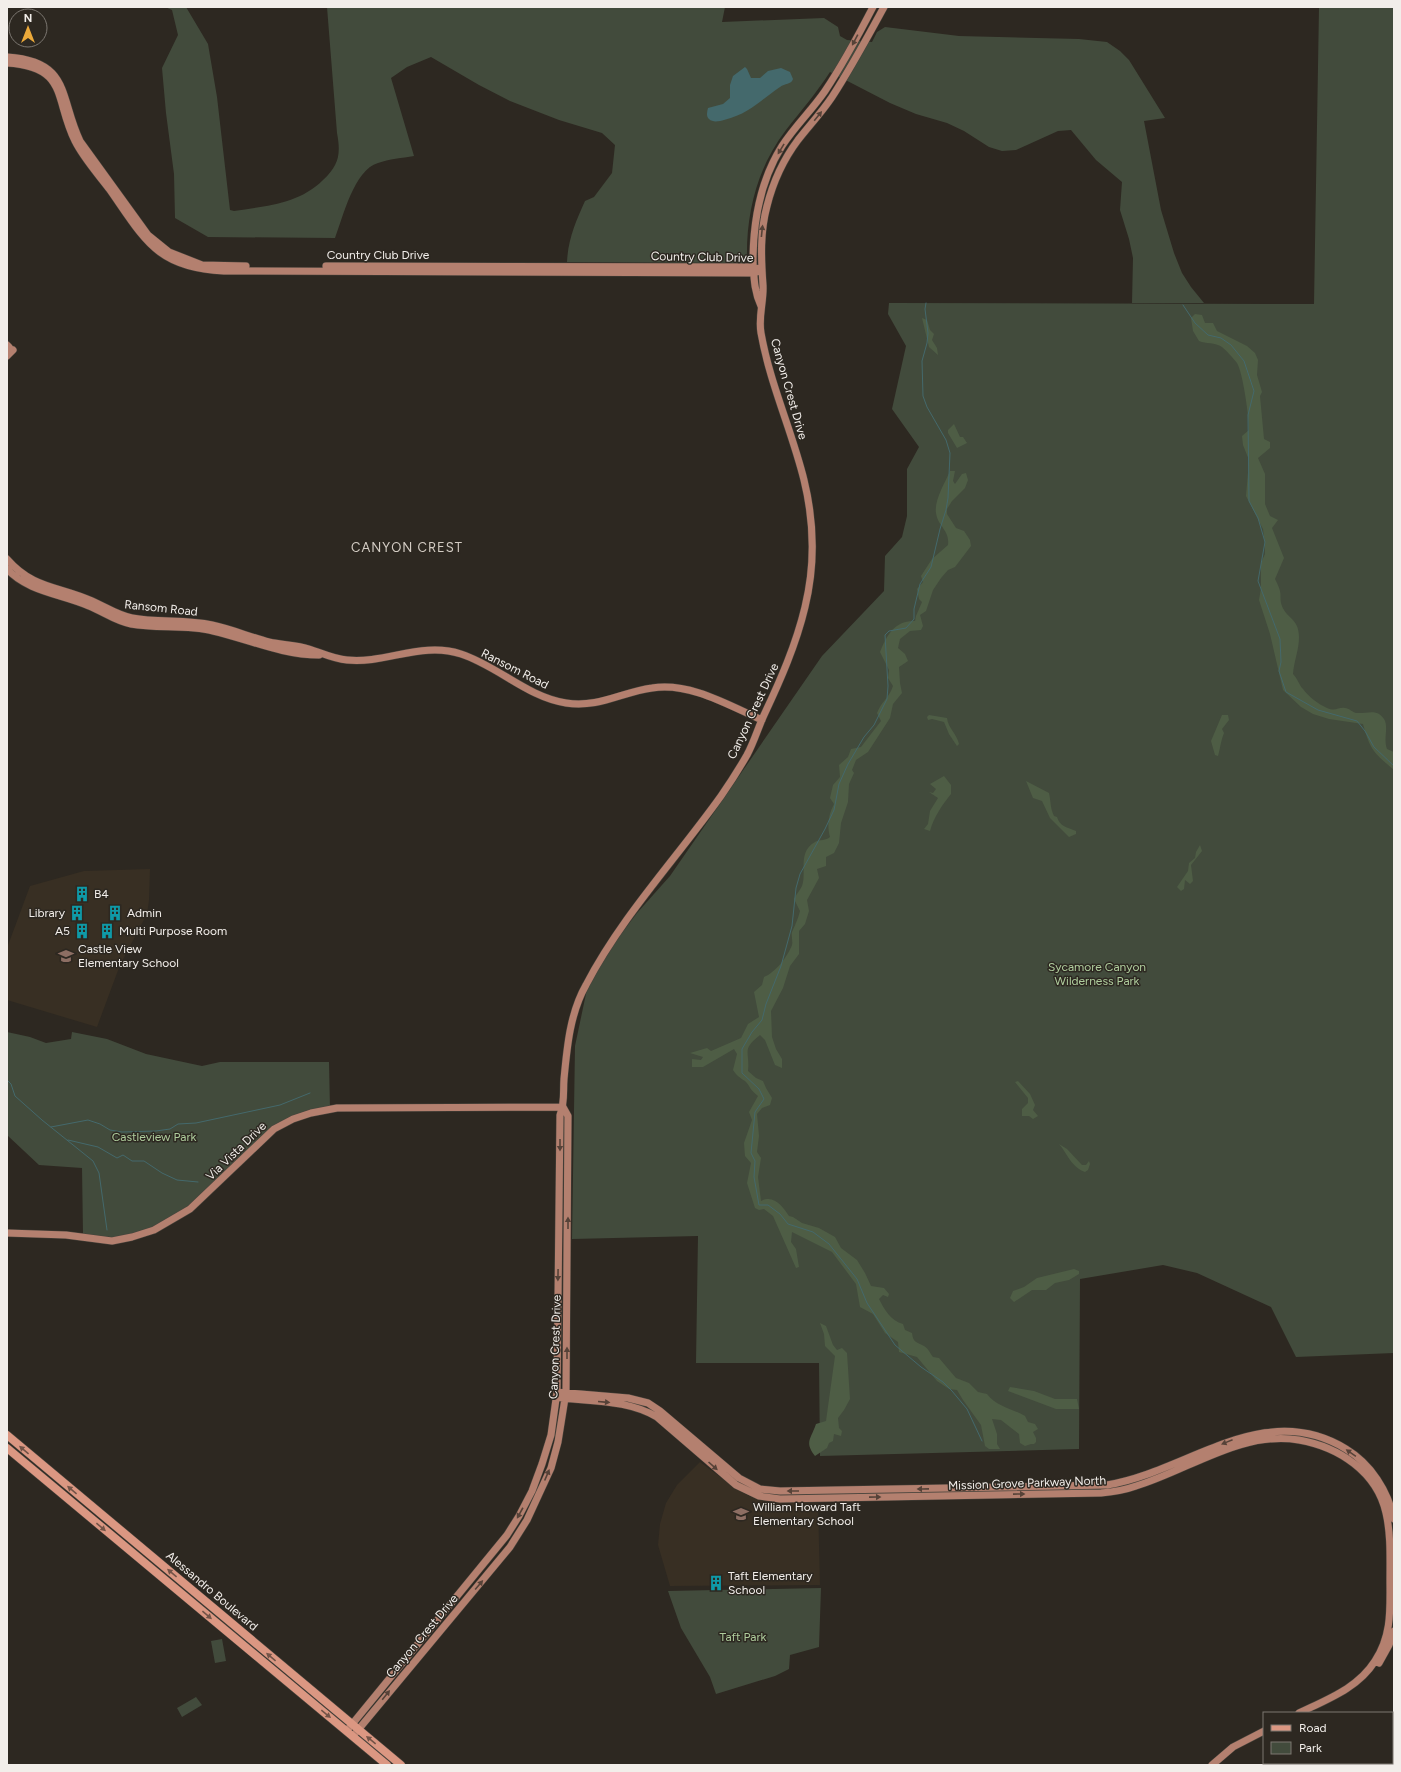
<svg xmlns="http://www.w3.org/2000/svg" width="1401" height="1772" font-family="Figtree,sans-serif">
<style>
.built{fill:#382f23}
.green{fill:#424b3c}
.forest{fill:#4e5d45}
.water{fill:#44696c}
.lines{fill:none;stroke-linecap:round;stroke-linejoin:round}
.stream{stroke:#44696c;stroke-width:1}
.secondary-casing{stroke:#49443d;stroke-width:8}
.primary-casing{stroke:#49443d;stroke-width:9}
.secondary{stroke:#b4806f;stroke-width:7}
.primary{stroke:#db9782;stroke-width:8}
.oneway{fill:#564238}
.oneway2{fill:#735448}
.labels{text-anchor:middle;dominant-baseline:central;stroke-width:3;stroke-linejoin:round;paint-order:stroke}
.street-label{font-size:12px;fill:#f2eeea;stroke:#2d2821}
.poi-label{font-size:12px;fill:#f2eeea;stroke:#2d2821;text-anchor:start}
.park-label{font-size:12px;fill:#afcd9d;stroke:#2d2821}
.neighbourhood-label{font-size:13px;letter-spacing:1px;fill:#d3ccc3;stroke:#2d2821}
</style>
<rect width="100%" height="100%" fill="#2d2821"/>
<path class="built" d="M150,869L149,900L147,914L120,965L97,1027L7,1000V948L30,886L84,871Z
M700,1462L734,1487L749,1496L777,1503H818L820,1585L670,1586L658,1545L660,1524L666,1503L677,1485Z"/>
<path class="green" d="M165,7H186L208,44L217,97L230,210L234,211C266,206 299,204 323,180C339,165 341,154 337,133L327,7H725L722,22L824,18L838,27L840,36L847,40L872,42L877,32L885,27L959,36L1079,39L1107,42L1120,51L1129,60L1165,118L1144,121L1161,210L1174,253L1182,273L1191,287L1204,303H1132L1133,258L1129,239L1120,210L1122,182L1096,160L1071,130L1058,131L1016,150L1002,151L989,147L964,131L947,123L916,114L890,103L830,72C817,92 801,111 786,130C757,168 746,213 747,260L745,263L567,262C568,239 576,221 585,201L594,197L612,173L615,145L602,133L559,120L510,101L479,85L431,57L407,67L391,78L414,156C402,158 389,159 378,163C354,170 343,217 335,238L208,237L175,218L174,174L166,113L162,68L178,35L172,10Z
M1319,7H1394V1353L1296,1357L1271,1307L1197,1273L1163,1265L1080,1279L1079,1449L820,1456L819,1363H696L698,1236L572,1239L575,1046L587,989L609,950L637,913L670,876L822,656L884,591L885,556L902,537L907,516V469L919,447L892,409L906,346L888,314L889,303L1314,304Z
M7,1032L30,1037L46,1043L71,1039L72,1032L107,1039L146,1054L202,1066L220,1062H329L330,1109L281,1125L234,1168L166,1224L119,1238L83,1234L82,1168L39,1165L7,1135Z
M821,1588L819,1647L790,1655L789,1669L775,1676L716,1694L710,1677L681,1628L668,1591Z
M222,1639L226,1661L215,1663L211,1641Z
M196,1697L202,1705L182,1717L177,1708Z"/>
<path class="forest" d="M1195,314L1202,315L1205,323H1213L1217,331L1247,346L1255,353L1258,360L1257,375L1262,392L1260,396L1264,439L1270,442V448L1258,458L1265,474V504L1270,516L1278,520L1272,528L1284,558L1275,579C1277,583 1279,587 1280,591C1281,595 1280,599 1281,603C1285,619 1299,617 1299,637C1299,650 1294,661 1293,674C1298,679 1299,685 1303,689C1309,697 1318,704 1327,708C1336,712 1338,707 1345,708C1349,708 1352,712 1356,713C1367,714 1377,708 1384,719C1389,727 1383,739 1387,749L1394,752V770C1374,753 1370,750 1363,724L1329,719L1313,714L1301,707L1283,690L1270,634L1259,600L1261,588V563L1265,554V545L1263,529L1246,496L1249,460L1243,445L1242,436L1249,430C1249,417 1243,373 1237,363C1233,358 1227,351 1222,347C1215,342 1206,344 1199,341L1193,331L1191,318Z
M922,318L927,320L930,330L934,334L932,340L937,348L938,355L929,347Z
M954,424L960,437H963L967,443L957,448L948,433V430Z
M950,471H955L953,481L955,484L962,474L966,473L968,480L965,488L952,501L947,509V514L956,528L964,531L970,540L971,546L955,567L948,570L941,578L933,590L926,611L920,615L923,626L921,630L910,631L900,639L898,648L905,654L908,661L899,667L900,683L902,693L893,704L890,718L868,752L856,760L852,770L854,773L849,784L848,802L841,823L839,843L834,853L826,857V866L817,869L819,878L807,900L809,911L805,924L799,931V954L790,966L783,988L771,1011L772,1037L776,1049L782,1059V1068L775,1065L765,1040L760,1035C741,1050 750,1051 748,1071L756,1078L763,1081L766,1088L772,1098L770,1105L762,1108L757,1114L759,1136L757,1152L761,1158L758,1177L761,1201C774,1194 783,1207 789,1216L793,1217L802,1223L819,1228L835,1237L841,1248L857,1260L865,1273L871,1286L884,1288L889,1294L888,1297L883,1295L879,1299C884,1309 891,1321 903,1324L905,1330L912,1333C913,1343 917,1342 924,1346C928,1348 930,1353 933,1357L939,1358L956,1378L969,1383L978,1392L987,1394C997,1407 1011,1408 1025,1416L1028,1422L1035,1424L1038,1429L1033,1432L1036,1438V1442L1034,1444H1031L1025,1446L1020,1443L1019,1434L1001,1420L992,1419L997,1434V1444L1000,1449H989L985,1446L981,1425L963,1400L957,1390L949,1389L937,1381L917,1357L899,1352L898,1342L885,1333L873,1314L860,1307L856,1284L832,1252L792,1232L791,1242L796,1249L799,1267L796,1268L773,1216L764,1209L759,1210L755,1208L747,1183L751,1163L745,1156L744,1143L752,1120L749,1112L758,1096C750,1090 750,1086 745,1081C739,1077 737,1076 733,1070L737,1054L734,1049L703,1067H692V1059L701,1060L703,1057L690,1053L707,1048L711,1051L741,1038L748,1024L759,1017L754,992L762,985L764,977C775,973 788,956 792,945C793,941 791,936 792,932C795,925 798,919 800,911L794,899C796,895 800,890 802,886C807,873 797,852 815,842C820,839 826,841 830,837C827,825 828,816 834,804L830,798L833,785L840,777L839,765L848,757L851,749L861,747L881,721L877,713C881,702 889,698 893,686L888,678L889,670L880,652C887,635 895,620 915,621L916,616L922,602L919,599L917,589L923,582L921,576L932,559L948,545C950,530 938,527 936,513C934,500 945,483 950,471Z
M929,715L947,718C948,728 957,734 959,744L957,746L949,734L944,722L932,719L928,720L927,717Z
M1222,715H1228L1229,720L1222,729L1224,733C1221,740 1220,749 1218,756L1215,755L1211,741Z
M944,776L951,785V794C942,805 934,817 930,831L924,829L928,824L930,811L938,798L929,792L933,793L936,789L930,784Z
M1026,781L1049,793C1051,802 1050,808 1054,816L1057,817C1060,827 1067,827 1076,831V834L1069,837L1050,818L1042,801L1033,798Z
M1200,845L1202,851L1191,865L1193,881L1190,884L1185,880L1184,889L1181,891L1177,887L1188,871L1189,863L1195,858L1196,852Z
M1018,1081L1030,1094L1035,1105L1033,1110L1038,1116L1033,1119L1029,1116H1022V1109L1028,1103V1098L1015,1082Z
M1059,1144L1067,1149L1082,1165H1086L1089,1161L1090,1164L1088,1170L1085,1172C1071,1167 1067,1153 1059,1144Z
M1074,1269L1079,1271V1274L1069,1280L1055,1283L1046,1290H1032L1014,1302L1010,1298L1013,1291L1024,1287L1037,1278Z
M820,1323L826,1326L833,1345L837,1350L842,1348L847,1353L850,1399L844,1410L838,1418L839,1428L842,1431L841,1436L834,1434L833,1441L829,1443L827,1448L815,1456C804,1442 811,1439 816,1424L826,1421L835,1356L825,1346L824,1334Z
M1010,1387L1034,1391L1055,1399H1077L1079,1409H1056L1008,1391Z"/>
<path class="water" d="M745,67L747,69L751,78H760L768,71L781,68L790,72L793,79C791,85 785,83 780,87C759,101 751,113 724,120C720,121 713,123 709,119C706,116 707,112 708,108L723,104L730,98V85L733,76Z"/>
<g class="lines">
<path class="stream" d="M926,303L925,309L928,333L927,343L922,361L923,396L927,407L946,440L950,453L948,498L946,510L940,529L931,567L920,584L914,609V619L906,628L889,631L885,635L888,686L887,699L874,725L864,737L848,764L839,784L834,810L825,829L800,874L796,888L792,926L781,966L766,1004L762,1020L752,1032L742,1049V1073L759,1089L764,1099L755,1112L751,1153L755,1161L754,1177L759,1205H768L780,1214L788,1224L813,1232L829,1244L857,1279L867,1303L895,1345L921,1367L943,1382L952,1391L967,1409L982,1441
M1183,305L1195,323L1208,335L1221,338L1231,345L1244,361L1254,391L1248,415L1249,501L1258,518L1265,542L1258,581L1280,639L1281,662L1279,671L1286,692L1318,710L1357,721L1365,731L1374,747L1394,766
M7,1080L11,1084L15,1096L42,1120L93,1161L99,1173L107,1230
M51,1127L88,1120L100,1124L110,1130L122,1132L156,1131L170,1129L178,1124L196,1123L280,1105L310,1093
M68,1140L98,1147L117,1158L123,1155L132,1161H144L162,1173L177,1180L198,1182"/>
<defs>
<path id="secondary" d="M7,57C71,61 59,97 80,141L148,235L169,252L202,265L246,266
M7,63C69,67 54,99 75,141C84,159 98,174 110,190C145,240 157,268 224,271L754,273L762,270
M326,266L754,267L762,270
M761,306C754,291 754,277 753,262C753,221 760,181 782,146C795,126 812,110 825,91C843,64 858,36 873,7
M7,345L9,347
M7,356L13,350
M7,559C33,589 59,586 92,601C106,607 117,615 132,618C158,623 185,619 212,625C231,629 250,637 269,642C282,645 296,645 309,649C322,653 333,659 347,660C386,664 422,641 461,654C498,666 527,697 566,703C599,708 622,692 652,688C690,682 728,705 762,720
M7,569C28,592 62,594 89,606C104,612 115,621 131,624C158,629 186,624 213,631C248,639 282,655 319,655
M7,1233L66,1235L112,1241L132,1237L154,1230L190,1209L274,1129L293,1119L311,1113L337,1108L563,1107
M557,1392L628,1398L648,1403L660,1411L739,1478L760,1489L780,1491L1107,1485C1188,1472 1263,1398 1346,1449C1371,1464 1388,1491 1394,1519
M556,1397C590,1402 627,1399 657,1417L736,1485L759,1496L780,1499L1101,1493C1112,1492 1125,1490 1136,1486C1189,1470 1242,1430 1299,1440C1339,1447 1377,1472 1386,1513C1391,1535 1390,1557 1390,1580C1390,1609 1392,1635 1375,1661C1358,1688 1328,1699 1299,1713
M1379,1663L1389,1645L1394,1631
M349,1728L507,1535L519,1516L532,1491L542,1464L551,1435L557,1392L560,1115C565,1103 563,1091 564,1079C567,1047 570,1013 586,985C622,916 676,859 721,796C730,783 739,769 747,755C754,742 758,728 764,715C780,681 796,645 805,607C815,566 814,521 804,480C792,431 770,384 761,333C758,317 764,301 763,285C761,258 760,232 767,206C773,182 783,160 798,140C809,126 822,112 832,97C851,68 867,38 884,7
M353,1736L510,1547L527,1520L551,1468L558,1442L566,1392L568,1116L563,1107
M1212,1765L1233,1747L1264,1731"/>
<path id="primary" d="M7,1435L401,1765
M7,1448L387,1765"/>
</defs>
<use href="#secondary" class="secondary-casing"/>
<use href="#primary" class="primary-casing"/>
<use href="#secondary" class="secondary"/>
<use href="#primary" class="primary"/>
</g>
<defs><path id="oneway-solid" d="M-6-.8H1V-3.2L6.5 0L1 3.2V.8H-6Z"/></defs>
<g class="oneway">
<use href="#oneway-solid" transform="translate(855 40) rotate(118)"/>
<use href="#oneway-solid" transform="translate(818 116) rotate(-51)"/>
<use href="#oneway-solid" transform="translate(781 149) rotate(121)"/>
<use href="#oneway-solid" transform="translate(762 231) rotate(-84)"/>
<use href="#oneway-solid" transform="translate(560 1145) rotate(90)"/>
<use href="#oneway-solid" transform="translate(568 1223) rotate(-90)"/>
<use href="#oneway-solid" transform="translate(558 1275) rotate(91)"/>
<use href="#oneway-solid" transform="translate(567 1353) rotate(-90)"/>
<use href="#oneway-solid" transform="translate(604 1402) rotate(5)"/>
<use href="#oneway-solid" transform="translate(1227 1442) rotate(158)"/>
<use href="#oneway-solid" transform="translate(1351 1453) rotate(-145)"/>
<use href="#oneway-solid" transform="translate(713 1466) rotate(42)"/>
<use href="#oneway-solid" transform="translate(547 1475) rotate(-67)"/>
<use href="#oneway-solid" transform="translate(923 1489) rotate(179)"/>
<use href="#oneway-solid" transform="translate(793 1491) rotate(180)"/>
<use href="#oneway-solid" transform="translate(1019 1494) rotate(-1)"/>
<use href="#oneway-solid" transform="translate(875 1497) rotate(-1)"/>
<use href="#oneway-solid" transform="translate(520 1513) rotate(119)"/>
<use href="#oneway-solid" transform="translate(479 1585) rotate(-50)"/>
<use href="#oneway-solid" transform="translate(386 1695) rotate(-51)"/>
</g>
<g class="oneway2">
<use href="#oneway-solid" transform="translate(24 1450) rotate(-140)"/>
<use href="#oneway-solid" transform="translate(72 1490) rotate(-140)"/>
<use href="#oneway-solid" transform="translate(101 1527) rotate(40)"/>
<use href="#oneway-solid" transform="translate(172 1573) rotate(-140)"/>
<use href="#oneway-solid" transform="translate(207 1615) rotate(40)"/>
<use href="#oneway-solid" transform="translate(271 1657) rotate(-140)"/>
<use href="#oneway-solid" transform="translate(326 1714) rotate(39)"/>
<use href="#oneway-solid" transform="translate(371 1740) rotate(-141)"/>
</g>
<defs>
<symbol id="building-bare" viewBox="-9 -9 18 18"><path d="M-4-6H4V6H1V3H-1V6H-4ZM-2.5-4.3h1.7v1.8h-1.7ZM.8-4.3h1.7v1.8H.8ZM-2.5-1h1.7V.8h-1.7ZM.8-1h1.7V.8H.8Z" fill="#0f9aa8" stroke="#2d2821" stroke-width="2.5" paint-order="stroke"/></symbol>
<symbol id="school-bare" viewBox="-9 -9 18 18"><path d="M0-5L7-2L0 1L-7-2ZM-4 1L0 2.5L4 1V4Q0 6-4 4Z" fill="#8d6e63" stroke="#2d2821" stroke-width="2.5" paint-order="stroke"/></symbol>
</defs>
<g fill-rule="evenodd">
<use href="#building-bare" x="71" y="883" width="22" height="22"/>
<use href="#building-bare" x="66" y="902" width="22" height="22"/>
<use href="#building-bare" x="104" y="902" width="22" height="22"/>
<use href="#building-bare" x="71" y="920" width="22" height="22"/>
<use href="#building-bare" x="96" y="920" width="22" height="22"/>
<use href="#school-bare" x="55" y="945" width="22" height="22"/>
<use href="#school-bare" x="730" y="1503" width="22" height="22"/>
<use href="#building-bare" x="705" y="1572" width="22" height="22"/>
</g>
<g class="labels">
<g class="street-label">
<text x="378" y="255">Country Club Drive</text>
<text transform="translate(702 257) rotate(1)">Country Club Drive</text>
<text transform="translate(789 389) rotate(74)">Canyon Crest Drive</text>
<text transform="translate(161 608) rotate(6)">Ransom Road</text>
<text transform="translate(515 669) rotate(27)">Ransom Road</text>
<text transform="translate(753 711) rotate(-65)">Canyon Crest Drive</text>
<text transform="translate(236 1151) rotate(-44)">Via Vista Drive</text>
<text transform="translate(555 1347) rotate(-88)">Canyon Crest Drive</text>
<text transform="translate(1027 1483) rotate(-2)">Mission Grove Parkway North</text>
<text transform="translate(212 1591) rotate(40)">Alessandro Boulevard</text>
<text transform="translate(422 1636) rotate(-50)">Canyon Crest Drive</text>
</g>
<g class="poi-label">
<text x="94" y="894">B4</text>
<text x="65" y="913" text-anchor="end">Library</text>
<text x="127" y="913">Admin</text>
<text x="70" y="931" text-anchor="end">A5</text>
<text x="119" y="931">Multi Purpose Room</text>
<text x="78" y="949">Castle View<tspan x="78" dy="14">Elementary School</tspan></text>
<text x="753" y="1507">William Howard Taft<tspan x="753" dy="14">Elementary School</tspan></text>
<text x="728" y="1576">Taft Elementary<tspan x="728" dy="14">School</tspan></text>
</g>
<g class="park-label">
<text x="1097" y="967">Sycamore Canyon<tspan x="1097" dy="14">Wilderness Park</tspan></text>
<text x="154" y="1137">Castleview Park</text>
<text x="743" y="1637">Taft Park</text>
</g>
<g class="neighbourhood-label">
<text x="407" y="547">CANYON CREST</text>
</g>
</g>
<rect width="1401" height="1772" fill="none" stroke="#f2eeea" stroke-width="16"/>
<rect x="1263" y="1712" width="130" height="52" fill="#2d2821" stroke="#7c7771"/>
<rect x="1271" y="1725" width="20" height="6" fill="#db9782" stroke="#7c7771"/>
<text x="1299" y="1732" font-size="12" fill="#f2eeea">Road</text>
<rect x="1271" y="1742" width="20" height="12" fill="#424b3c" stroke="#7c7771"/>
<text x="1299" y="1752" font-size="12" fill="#f2eeea">Park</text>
<g transform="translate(28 28)"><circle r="19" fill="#2d2821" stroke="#7c7771"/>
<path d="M0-3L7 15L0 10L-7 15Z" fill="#eba93a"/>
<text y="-6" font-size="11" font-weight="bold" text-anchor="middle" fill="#f2eeea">N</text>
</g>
</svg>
